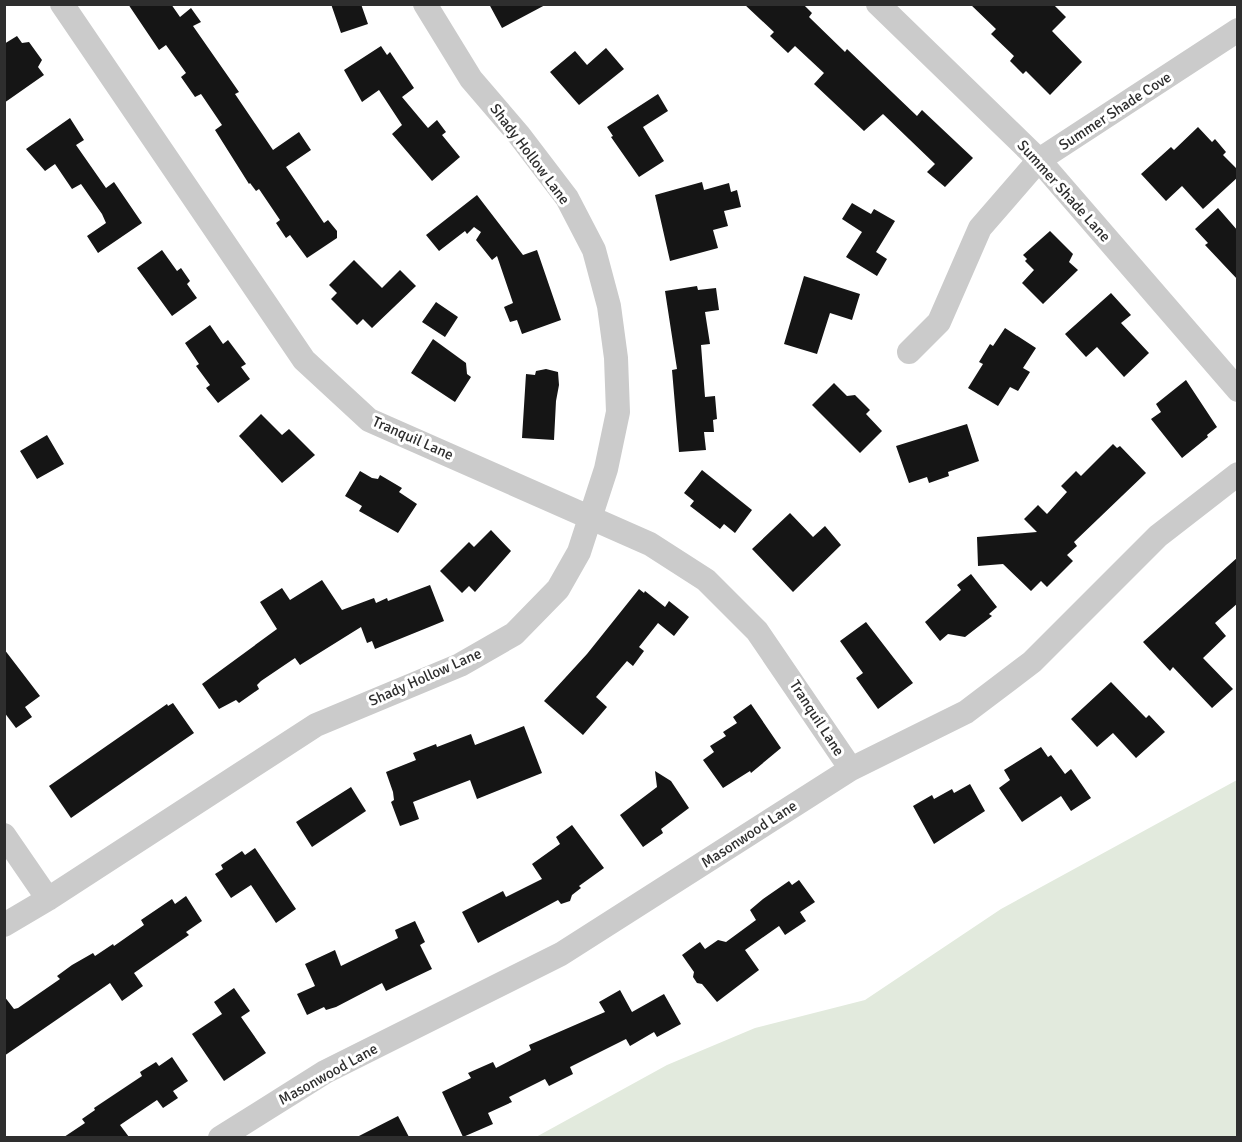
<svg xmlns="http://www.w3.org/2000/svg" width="1242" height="1142" font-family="Signika,sans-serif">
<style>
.green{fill:#e2eadd}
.building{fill:#151515}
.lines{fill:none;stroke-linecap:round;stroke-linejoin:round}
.street{stroke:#cbcbcb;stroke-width:24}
.labels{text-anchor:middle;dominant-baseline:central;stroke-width:6;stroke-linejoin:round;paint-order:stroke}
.street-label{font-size:15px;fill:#2e2e2e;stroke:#fff}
</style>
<rect width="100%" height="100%" fill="#fff"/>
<path class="green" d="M1237,780V1137H536L667,1065L755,1028L865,1000L1001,909Z"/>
<path class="building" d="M128,4H171L180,17L191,8L201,22L193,26L239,92L235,94L273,150L299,132L311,150L286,167L324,223L328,220L337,231V238L307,258L290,235L286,238L276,223L280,220L259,189L256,191L250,183L249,184L215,130L222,125L201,94L195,97L181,77L186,73L166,45L159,50Z
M331,4H361L368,24L341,33Z
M489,4H547L502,28Z
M744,4H803L812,13L809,17L845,52L847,49L917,116L922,110L973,158L945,187L927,172L935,164L883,114L864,131L814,84L824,73L795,46L788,53L770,36L774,32Z
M970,4H1053L1066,17L1052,31L1082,62L1050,95L1026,71L1023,74L1010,61L1014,56L991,34L996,29Z
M17,36L22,43L29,42L42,60L38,67L44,75L4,103V44Z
M381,46L387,55L390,52L414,88L402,97L428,128L437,120L446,132L442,135L460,157L432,181L392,134L402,125L379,90L362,102L344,70Z
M606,48L624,69L579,105L550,72L575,51L587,65Z
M658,94L668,111L643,127L664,161L639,177L611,137L613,136L607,127Z
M70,118L84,140L76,145L106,188L114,182L142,223L98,253L87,236L106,223L102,214L81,184L72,189L55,164L45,171L26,149Z
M1198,127L1212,142L1215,139L1226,152L1223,155L1238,170V177L1203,209L1182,186L1166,201L1141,174L1171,147L1174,150Z
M702,182L704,190L729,183L731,192L737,190L741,207L724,211L728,226L713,230L718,248L670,261L655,195Z
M477,195L523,255L537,250L561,320L522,334L517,320L510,322L504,307L513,303L497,256L492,260L476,240L481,232L474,227L467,234L465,231L439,251L426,235Z
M852,203L871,214L874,209L895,221L876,252L887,259L877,276L846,257L862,232L842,219Z
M1218,208L1238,231V280L1205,245L1208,243L1195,229Z
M1050,231L1073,254L1069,262L1078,270L1043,304L1022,283L1034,270L1025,261L1027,259L1023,255Z
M162,250L177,271L181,268L190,281L187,284L197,298L172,316L137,268Z
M354,260L382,288L400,270L416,286L372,328L363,319L357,325L331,299L337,293L329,285Z
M804,276L860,294L852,320L830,313L817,354L784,344Z
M697,286L698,290L716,288L719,310L705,312L710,344L701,345L705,397L715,396L717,419L713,420L714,432H704L706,450L679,452L672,370L677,369L665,291Z
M1111,293L1131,315L1121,323L1149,353L1124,377L1097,347L1086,357L1065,334Z
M436,302L458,317L445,337L422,322Z
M210,325L223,344L228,340L246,364L241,367L250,379L218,403L206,388L210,385L196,366L199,364L185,343Z
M1005,328L1036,348L1023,368L1030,372L1018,391L1010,387L998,406L968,388L983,364L979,362L990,344L993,346Z
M433,339L466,363L467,374L471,377L455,402L411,373Z
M546,369L558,372L559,385L556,401L554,440L522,438L526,374L535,375L536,371Z
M1186,380L1217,427L1207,435L1208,437L1182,458L1151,419L1161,412L1156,404Z
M834,383L847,396L855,395L870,410L866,414L882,431L860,453L812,405Z
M261,414L282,435L289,429L315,455L282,483L239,436Z
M967,424L979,461L948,472L949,476L929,483L927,477L909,483L896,446Z
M47,435L64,464L37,479L20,451Z
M1113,444L1117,448L1120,446L1146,473L1074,542L1077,546L1067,555L1073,561L1047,587L1041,581L1031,591L1003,564L978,566L977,537L1037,532L1024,519L1038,505L1047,514L1067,492L1061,486L1076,471L1081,476Z
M702,470L752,510L735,533L724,524L720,529L690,506L694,501L684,493Z
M360,471L372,478L378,479L380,475L402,488L399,492L417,504L398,533L359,511L362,506L345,496Z
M790,513L813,537L825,526L841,545L793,592L752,549Z
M491,530L511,551L475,592L469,586L462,593L440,571L469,542L474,547Z
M1238,557V603L1215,623L1226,636L1203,658L1233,689L1212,708L1173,667L1170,671L1143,642Z
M971,574L997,607L989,614L992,616L965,637L948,634L940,641L925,622L961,590L957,585Z
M322,580L342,610L374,598L376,603L387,598L388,601L430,585L444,621L375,649L372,641L367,643L361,627L300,665L295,658L261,681L257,685L259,689L239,703L236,700L219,709L202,684L277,629L260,602L282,588L290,600Z
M639,589L644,593L645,591L665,607L669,601L689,617L674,636L658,623L639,647L644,651L633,666L627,661L596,697L607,707L583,735L544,701L587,654Z
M866,622L913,683L878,709L856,678L863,673L840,641Z
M4,649L40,696L25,707L32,717L16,728L4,712Z
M1111,682L1146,718L1149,715L1165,732L1136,758L1113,733L1097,747L1071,719Z
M173,703L194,733L71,818L49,786L167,704L168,706Z
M751,704L781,748L751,773L750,771L723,788L703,760L714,752L710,746L726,736L723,732L737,723L733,717Z
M524,726L542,773L477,799L470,780L413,802L419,819L400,826L391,802L394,800L393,792L386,772L416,760L413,753L436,744L437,747L471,734L475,745Z
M1041,747L1048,757L1051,755L1065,774L1071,769L1091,798L1071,811L1061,796L1022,822L999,788L1010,780L1004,770Z
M655,771L671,781L689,808L661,829L663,833L643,847L620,815L657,787Z
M970,784L985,811L934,844L913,806L932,795L934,799L952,789L954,793Z
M351,787L366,811L312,847L296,822Z
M572,825L604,868L579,886L581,888L572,895L570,901L561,904L558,900L478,943L462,912L503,891L506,897L542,879L532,864L560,844L556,837Z
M255,848L296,909L276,923L251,885L231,898L215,874L223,869L221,865L242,851L245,855Z
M799,880L815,902L800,912L806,921L785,935L779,926L745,950L759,970L717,1002L702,984L697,983L693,977L694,972L682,955L700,942L705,949L718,940L726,942L756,920L750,910L763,899L789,881L792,885Z
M186,896L202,921L186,932L189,935L134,973L143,986L122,1001L110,983L4,1056V996L14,1009L18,1008L60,979L57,976L72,965L93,953L95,956L113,944L114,946L144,925L141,920L172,899L175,904Z
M415,921L425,942L420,945L432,969L386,991L382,983L336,1007L326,1010L324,1007L307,1015L297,994L315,986L305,964L335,950L341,966L398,938L395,930Z
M234,988L250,1011L241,1017L266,1053L224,1081L192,1034L222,1014L214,1002Z
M620,990L632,1012L664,994L681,1024L657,1037L654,1032L630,1046L626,1039L570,1067L573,1074L549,1086L545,1079L509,1097L512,1102L488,1113L493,1124L463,1137L442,1092L471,1078L468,1073L493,1062L496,1068L531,1050L529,1045L605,1012L599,1002Z
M172,1057L188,1081L173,1091L178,1098L163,1108L157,1100L120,1125L129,1137H64L85,1123L82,1119L95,1110L94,1108L142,1076L140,1072L156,1062L159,1066Z
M398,1116L409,1137H357Z"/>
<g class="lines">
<path class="street" d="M62,4L304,360L369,420L650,544L706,580L757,631L851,769
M878,4L1039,160L1238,390
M909,352L939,322L980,228L1039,160L1238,30
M4,835L48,899
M4,925L48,899L316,725L460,665L514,634L558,589L579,552L606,469L618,412L616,358L609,306L594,250L567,198L519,135L471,79L425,4
M220,1138L325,1072L561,954L851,769L966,712L1032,662L1158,536L1238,474"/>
</g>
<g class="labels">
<g class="street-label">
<text transform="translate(1115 111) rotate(-33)">Summer Shade Cove</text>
<text transform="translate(530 154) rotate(53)">Shady Hollow Lane</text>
<text transform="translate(1064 191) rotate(48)">Summer Shade Lane</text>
<text transform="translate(413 438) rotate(24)">Tranquil Lane</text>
<text transform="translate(425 677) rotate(-24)">Shady Hollow Lane</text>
<text transform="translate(817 718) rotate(57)">Tranquil Lane</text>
<text transform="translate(749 834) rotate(-33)">Masonwood Lane</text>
<text transform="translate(328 1074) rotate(-29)">Masonwood Lane</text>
</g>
</g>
<rect width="1242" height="1142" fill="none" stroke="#2e2e2e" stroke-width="12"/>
</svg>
